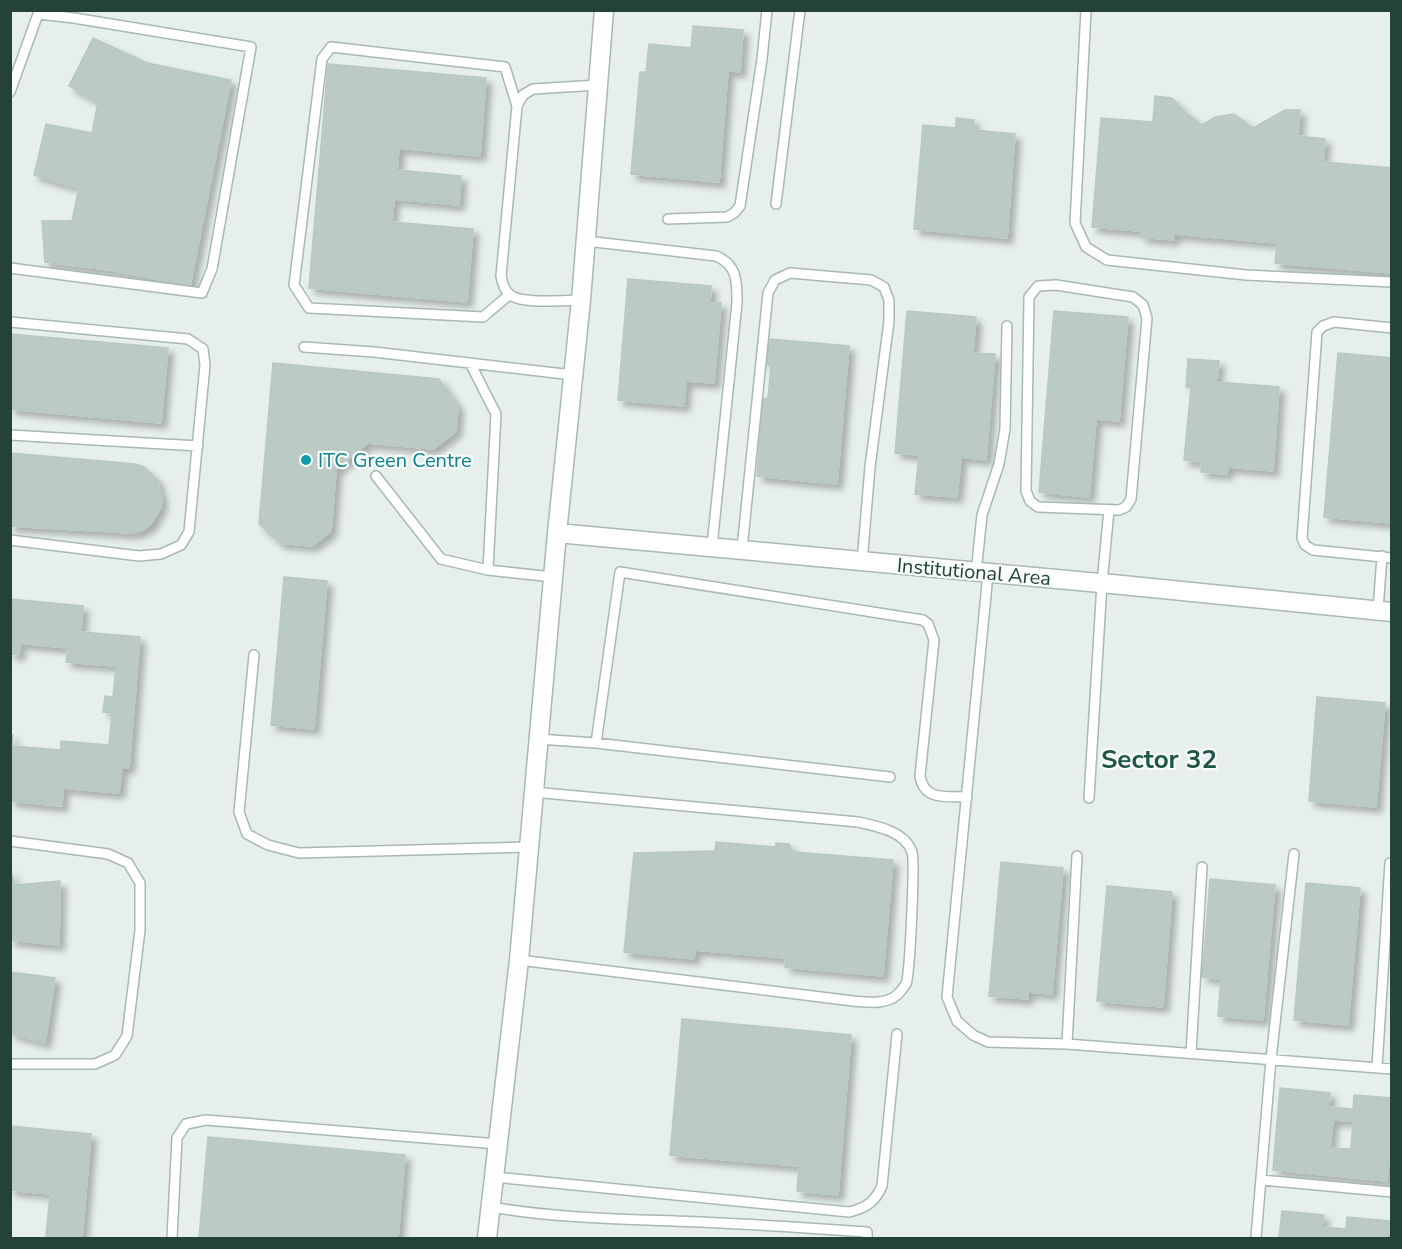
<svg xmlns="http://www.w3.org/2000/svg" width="1402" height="1249" font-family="'Nunito Sans',sans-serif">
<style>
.building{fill:#bbcac4;stroke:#b8c9c2;stroke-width:1.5;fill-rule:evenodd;filter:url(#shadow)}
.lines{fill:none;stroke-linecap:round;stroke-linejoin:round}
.lane-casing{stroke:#a8b8b2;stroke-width:12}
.street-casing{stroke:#a8b8b2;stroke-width:21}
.lane{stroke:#fff;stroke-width:9}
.street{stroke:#fff;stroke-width:18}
.culture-dot{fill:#0f9aa8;stroke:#f7fbf9;stroke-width:2}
.labels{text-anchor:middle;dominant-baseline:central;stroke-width:4.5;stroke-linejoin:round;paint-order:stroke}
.culture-label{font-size:20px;fill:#0d838f;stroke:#f7fbf9;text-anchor:start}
.street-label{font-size:20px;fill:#24423a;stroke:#f7fbf9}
.district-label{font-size:26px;font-weight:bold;fill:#1f5548;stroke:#f7fbf9}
</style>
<defs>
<filter id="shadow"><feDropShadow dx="5.5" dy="5.5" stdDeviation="3" flood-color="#0004"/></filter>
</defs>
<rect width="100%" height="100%" fill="#e6efeb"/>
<path class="building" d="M693,26L743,30L740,72L728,70L719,182L631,174L640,72H646L649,44L691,48Z
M93,38L147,63L231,80L190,286L110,270L45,262L42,221H72L79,188L34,175L46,124L92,133L98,102L69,86Z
M328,64L486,78L480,156L399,148L397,170L461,176L459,205L394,199L392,222L473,229L467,302L309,288Z
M1155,96L1172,98L1185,112L1202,125L1215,117L1234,114L1253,128L1285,110H1300L1298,136L1325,139L1323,162L1392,168V273L1275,263L1277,243L1174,234V240L1141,237V231L1092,227L1101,118L1153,122Z
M956,118L974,120L973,130L1015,134L1007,238L914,229L923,125L956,128Z
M628,279L711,286L710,303H721L714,383L686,381L684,406L618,400Z
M907,311L976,317L973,353L995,354L986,460L961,457L957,497L915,494L919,455L895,453Z
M1054,311L1128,317L1119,421L1096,419L1089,497L1039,492Z
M10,334L168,348L161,423L10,409Z
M770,339L849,346L837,484L757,476L763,399L768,398L771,366L765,363Z
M1338,353L1392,358V523L1324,517Z
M1188,359L1219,361L1217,382L1279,387L1273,471L1228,467L1227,474L1201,472L1202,462L1184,460L1191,388L1186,387Z
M273,363L439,379L458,406L456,431L433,449L368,443L336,470L331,531L312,546L280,543L259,524Z
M10,453L135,464L144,467L157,480L162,498L161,507L151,524L143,530L133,533L10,526Z
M284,577L327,581L314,729L271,725Z
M10,599L83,606L81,632L140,637L129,768L122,767L119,793L63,788L62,806L10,801V735H13L12,746L61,750V741L109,745L112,713L103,712L105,696L113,697L116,666L66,662L68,648L20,643L19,655L10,654Z
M1317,697L1385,703L1376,807L1309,801Z
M716,842L776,847V843L789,844L793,852L893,860L883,976L785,967L786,958L695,950L694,959L624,952L634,853L715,851Z
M1001,862L1063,868L1052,994L1028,992V999L989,996Z
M10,869L15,885L60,881L59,945L10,940Z
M1210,879L1275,885L1263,1020L1218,1016L1221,979L1202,977Z
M1306,883L1360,888L1348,1025L1294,1020Z
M1107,886L1172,892L1163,1007L1097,1001Z
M10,972L55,978L45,1043L10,1033Z
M682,1019L851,1035L838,1195L797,1191L799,1166L670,1155Z
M1280,1088L1330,1093L1329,1107L1353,1109L1354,1095L1392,1098V1127L1387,1181L1273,1170ZM1333,1120L1353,1121L1351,1149L1330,1148Z
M10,1126L91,1134L82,1238H46L50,1194L10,1190Z
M208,1137L405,1155L398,1238H199Z
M1282,1211L1324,1215L1322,1227L1346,1229L1347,1217L1390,1221L1388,1238H1279Z"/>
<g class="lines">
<defs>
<path id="lane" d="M1086,10L1075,223L1086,247L1107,260L1246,275L1392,282
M10,92L38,14L74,18L251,47L212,269L202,293L10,268
M776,204L800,10
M668,219L727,217L734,213L740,206L762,59L767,10
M586,241L716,256C738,265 737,283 737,303L712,546
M1056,285L1133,297L1143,305L1147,318L1131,499L1126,507L1119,510L1038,507L1030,501L1026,491L1029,297L1038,286Z
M509,295L483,317L309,308L294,285L322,59L331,47L505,67L517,106
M581,300C564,300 520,305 509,294C504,289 502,282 501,276L517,106L523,95L533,89L598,85
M10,322L188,339L203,349L205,365L189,532L181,545L161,554L139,556L10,540
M1392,328L1334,322L1323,326L1317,332L1302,538L1305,545L1313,550L1392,558
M304,347L374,352L573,375
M470,363L496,414L488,570L553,577
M10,435L198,446
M376,476L441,559L488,570
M742,549L768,293L775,280L790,273L871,280L884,287L889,300V321L870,467L862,562
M976,573L982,515L999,464L1005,429L1007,326
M988,574L947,997L957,1021L973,1035L988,1042L1067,1044L1392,1069
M1378,610L1382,556
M254,655L239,812L247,834L268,845L299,853L529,847
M538,739L596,743L890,777
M596,743L620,572L923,620L928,624L934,640L920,776C924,801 946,796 967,797
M1089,798L1102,583L1109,510
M10,841L108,854L128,863L140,883V930L127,1036L115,1055L95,1064H10
M519,960L853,1001C867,1002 885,1005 897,995C899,993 904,987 906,984C910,975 915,861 912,852C905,831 876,826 858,822L533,792
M1067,1044L1077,856
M1191,1053L1202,867
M1377,1067L1390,863H1392
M494,1177L849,1212C866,1208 875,1202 882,1186L897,1034
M1261,1180L1392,1192
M491,1207C567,1220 643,1219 720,1223C769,1225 818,1229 867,1232V1238
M172,1238L177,1138L186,1124L206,1120L498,1144
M1256,1238L1271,1059L1294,854"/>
<path id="street" d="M557,533L1122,585L1392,612
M487,1238L519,960L557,533L581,300L604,10"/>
</defs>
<use href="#lane" class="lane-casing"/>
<use href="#street" class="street-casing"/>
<use href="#lane" class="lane"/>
<use href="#street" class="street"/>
</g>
<circle class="culture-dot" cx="306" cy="460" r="6"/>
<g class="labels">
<g class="culture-label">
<text x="318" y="460">ITC Green Centre</text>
</g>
<g class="street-label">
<text transform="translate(974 572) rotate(5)">Institutional Area</text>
</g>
<g class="district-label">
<text x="1159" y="759">Sector 32</text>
</g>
</g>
<rect width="1402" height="1249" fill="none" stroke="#24423a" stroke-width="24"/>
</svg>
